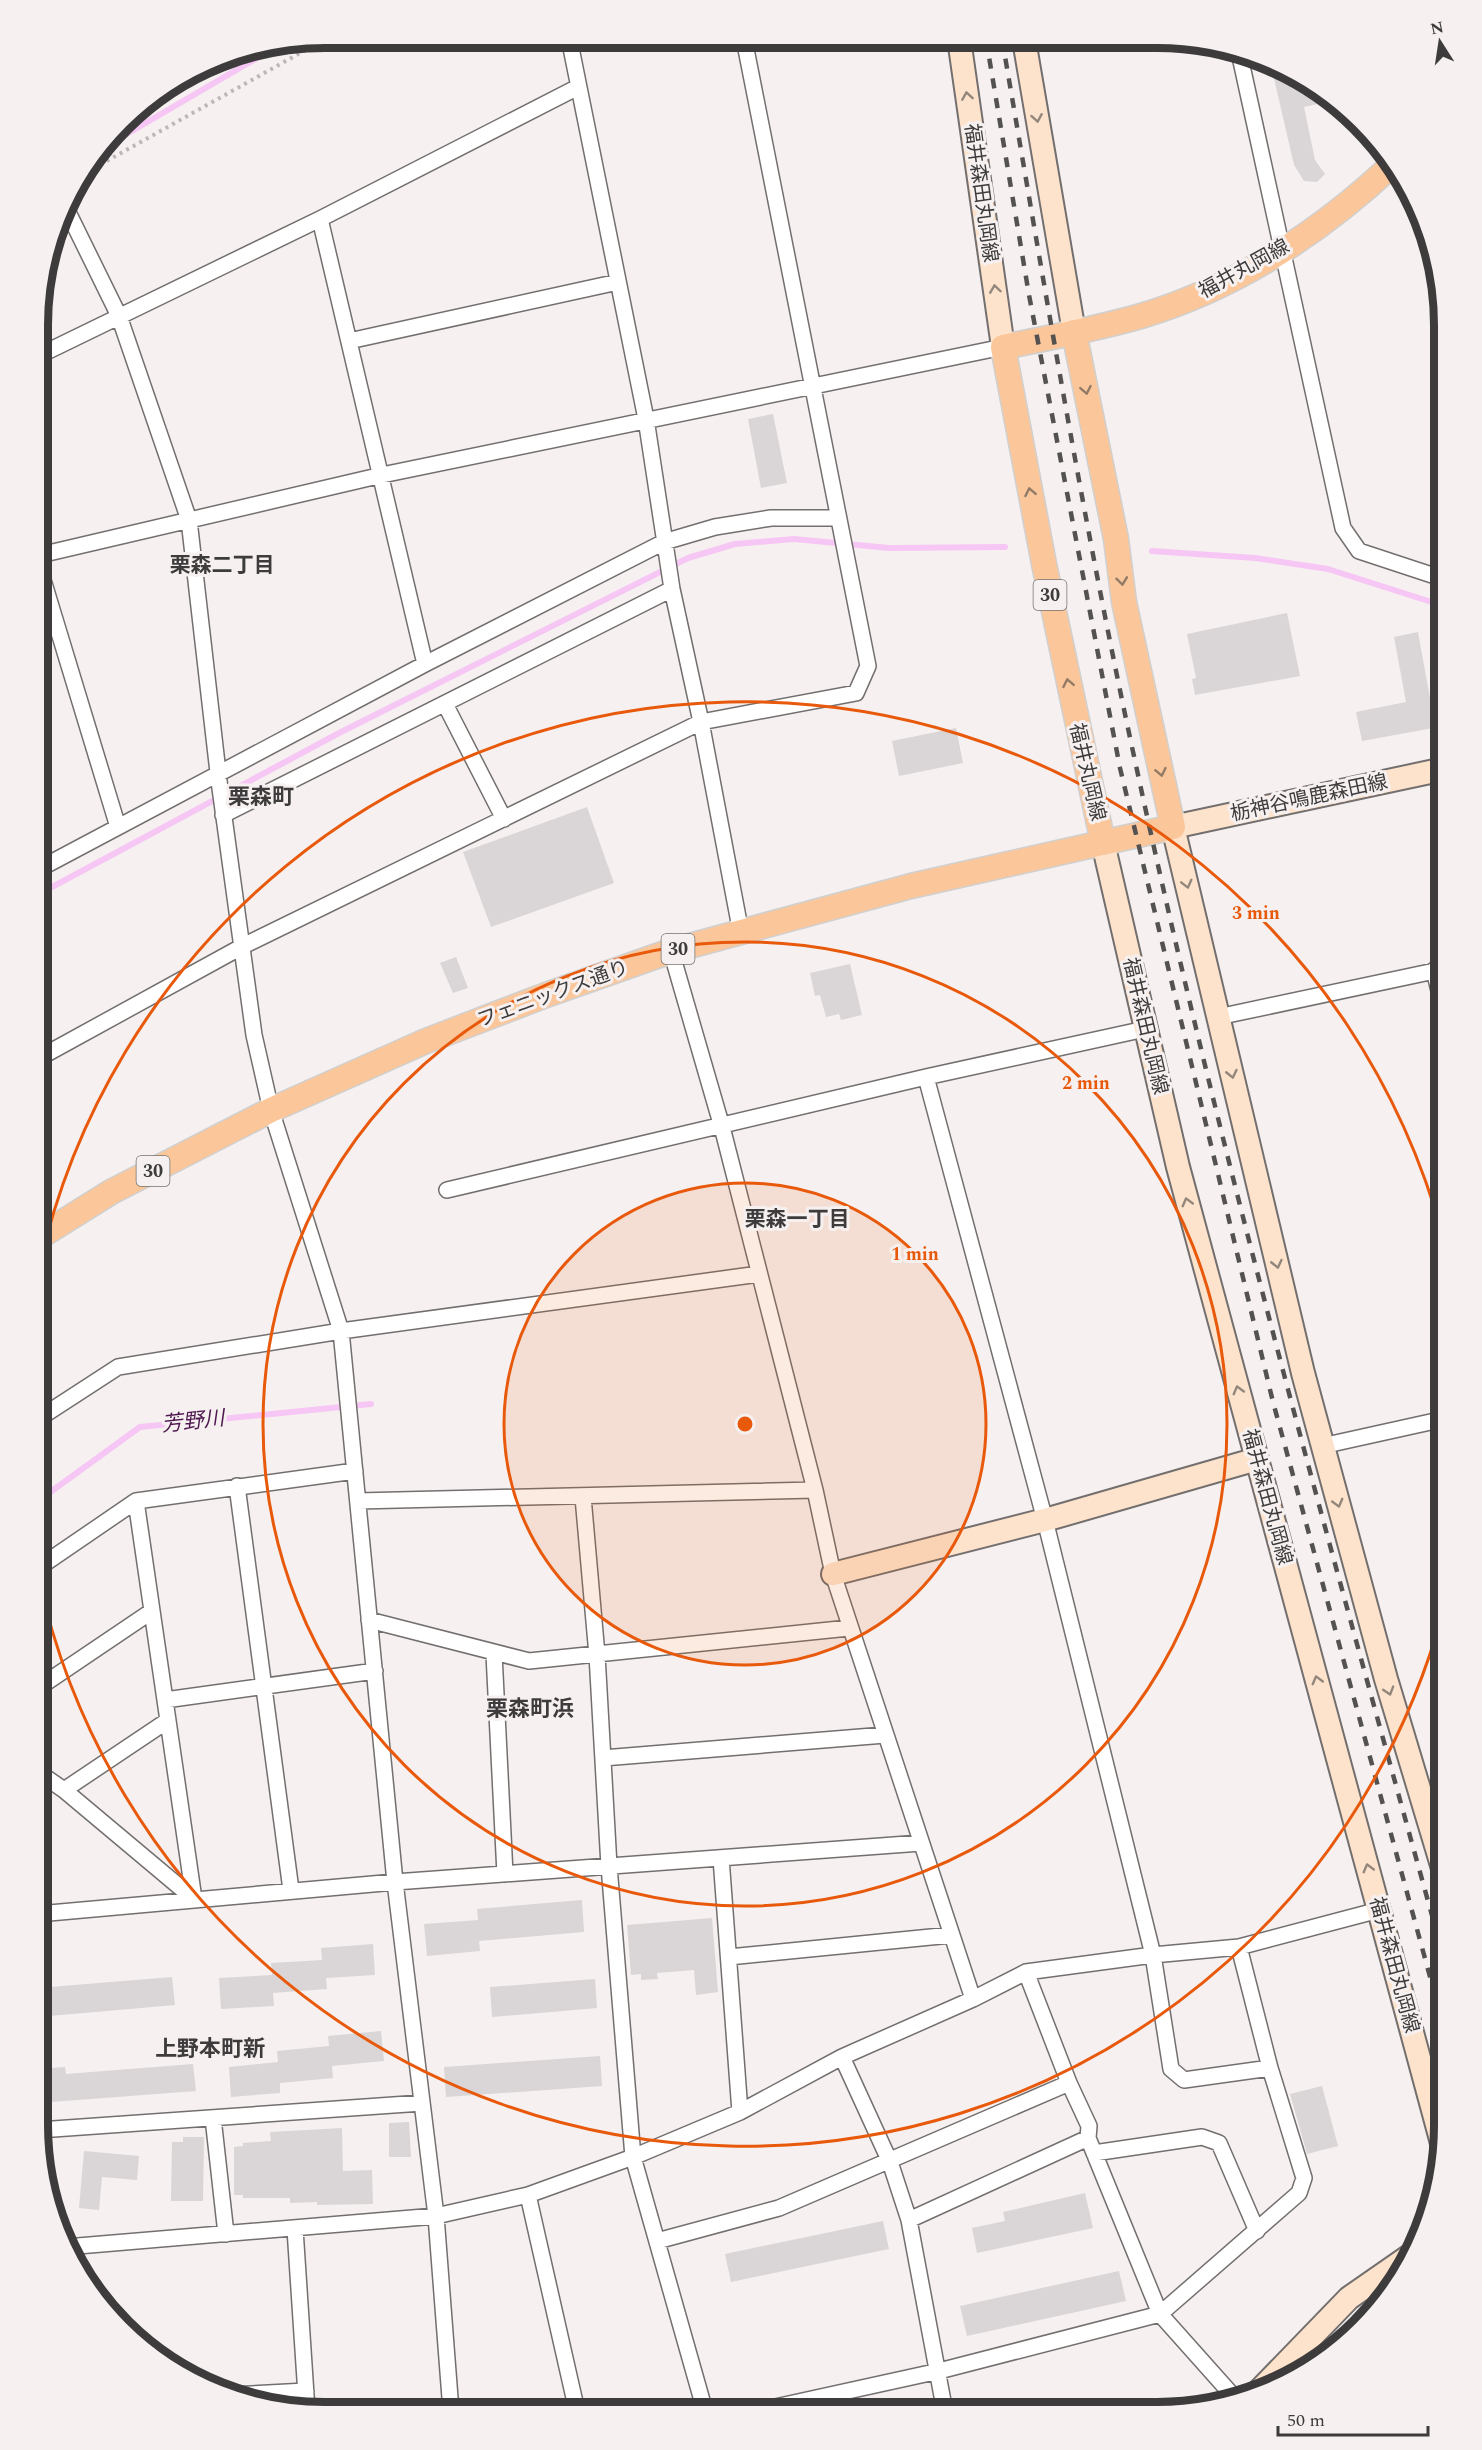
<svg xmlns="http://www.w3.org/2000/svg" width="1482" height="2450" font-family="Spectral,'Noto Sans JP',serif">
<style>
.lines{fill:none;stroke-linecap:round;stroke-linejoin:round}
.stream{stroke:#f6c6f4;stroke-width:6}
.building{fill:#dad5d6}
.street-casing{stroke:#736f6e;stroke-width:18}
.secondary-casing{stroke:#736f6e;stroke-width:26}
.primary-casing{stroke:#d0d0d0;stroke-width:27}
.path{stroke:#bcb8b8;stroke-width:4;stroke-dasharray:3 4.5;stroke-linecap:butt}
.street{stroke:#fff;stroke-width:15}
.secondary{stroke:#fde3cc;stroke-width:22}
.primary{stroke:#fbc79a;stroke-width:24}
.rail{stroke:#545151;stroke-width:4.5;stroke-dasharray:10 10;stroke-linecap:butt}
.oneway{stroke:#93877c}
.oneway2{stroke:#927a66}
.ring{fill:none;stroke:#e8590c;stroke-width:3}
.labels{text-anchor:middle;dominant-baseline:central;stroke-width:6;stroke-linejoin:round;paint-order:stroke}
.shield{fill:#f6f1f0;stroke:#747271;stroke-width:1.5}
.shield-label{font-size:18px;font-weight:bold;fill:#3d3b3b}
.street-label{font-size:20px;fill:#3d3b3b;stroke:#f6f1f0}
.neighbourhood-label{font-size:21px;font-weight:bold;fill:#3d3b3b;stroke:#f6f1f0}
.water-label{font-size:21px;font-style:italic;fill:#4f1850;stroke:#f6f1f0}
.quarter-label{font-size:22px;font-weight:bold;fill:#3d3b3b;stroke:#f6f1f0}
.rim{fill:none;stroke:#3d3b3b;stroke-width:8}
.centre{fill:#e8590c;stroke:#f6f1f0;stroke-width:3}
.ring-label{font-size:18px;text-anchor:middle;font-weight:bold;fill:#e8590c;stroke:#f6f1f0;stroke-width:6;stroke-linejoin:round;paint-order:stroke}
</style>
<rect width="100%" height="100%" fill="#f6f1f0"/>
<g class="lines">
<path class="stream" d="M108,145L274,48
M1152,551L1255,558L1328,569L1444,606
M39,894L341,732L688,558L735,544L794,539L889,548L1005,547
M38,1501L140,1427L371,1404"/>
</g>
<path class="building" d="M1270,61L1335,100L1304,107L1315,160L1325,174L1317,182L1304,181L1294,165Z
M773,414L787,483L761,488L748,419Z
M1287,613L1300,676L1195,695L1192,679L1196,678L1187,634Z
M1418,632L1430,698L1444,695V726L1362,741L1356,712L1406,702L1394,637Z
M956,728L963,763L899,776L892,741Z
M587,807L614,883L491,927L463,852Z
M456,957L468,988L453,993L440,963Z
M850,964L862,1015L841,1020L839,1014L826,1017L820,995L815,996L810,973Z
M582,1900L584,1932L479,1941L480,1951L427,1956L424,1924L478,1920L477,1909Z
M712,1918L718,1992L696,1995L694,1970L657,1973L658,1979L641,1980V1974L631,1975L627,1925Z
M373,1944L375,1975L326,1978L327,1989L273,1993L274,2006L221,2009L219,1978L272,1975L271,1963L322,1960L321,1948Z
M172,1977L175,2005L38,2017V1988Z
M595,1979L597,2008L492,2017L490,1987Z
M381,2031L384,2061L332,2066L333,2078L280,2083V2093L231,2097L229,2067L278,2062L277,2051L329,2046L328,2036Z
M600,2056L602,2086L446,2097L444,2067Z
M193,2064L196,2091L38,2103V2069L65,2067L66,2074Z
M1322,2086L1338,2146L1307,2154L1290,2094Z
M409,2122L411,2157H389V2123Z
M342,2128L343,2171L372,2170L373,2204L317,2205V2202L290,2203V2198H243V2195H234V2147L243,2146V2143L271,2141L270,2132Z
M183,2137H204L203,2201H171L172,2142H183Z
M84,2151L139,2156L137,2180L102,2177L99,2210L79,2208Z
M1085,2193L1093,2228L977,2253L972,2228L1005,2221L1003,2212Z
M883,2221L889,2249L731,2282L725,2254Z
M1119,2271L1126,2301L967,2336L960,2306Z"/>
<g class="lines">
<defs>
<path id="street" d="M569,38L646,419L672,589L701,722L741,933
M1239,52L1343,528L1359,551L1444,579
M65,206L119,316L189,520L219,781L254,1035L271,1110L341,1331L395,1882L436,2216L451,2411
M320,219L425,664
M349,341L618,282
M40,355L320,219L578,87
M40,555L382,475L1003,347
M40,570L118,827
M445,704L504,819
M223,815L672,589
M39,869L425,664L664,542L715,527L771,518H837
M671,951L722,1127L815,1490L833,1574L973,1999
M1434,970L1444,1012
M1218,1017L1444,969
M39,1058L243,946L701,722L856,693L868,666L744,39
M926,1077L1045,1520L1153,1955L1171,2069L1184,2080L1270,2068
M447,1190L926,1077L1145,1029
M38,1419L118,1367L341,1331L759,1274
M1322,1446L1444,1419
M237,1486L291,1890
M583,1497L597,1655L609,1866L633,2157L705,2411
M136,1501L194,1899
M358,1501L815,1490
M38,1568L136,1501L355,1471
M369,1620L529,1661L849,1628
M494,1654L505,1874
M38,1688L152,1611
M165,1700L375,1671
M603,1758L885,1735
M38,1772L64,1790L194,1899
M64,1790L167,1721
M721,1858L740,2112
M38,1914L395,1882L921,1843
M729,1957L951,1935
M1026,1972L1069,2083L1089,2126L1088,2138L1160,2314L1234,2397
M842,2057L890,2162L909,2220L945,2412
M213,2118L226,2234
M39,2130L422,2103
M1094,2153L1202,2137L1219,2143L1257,2231
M528,2195L577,2411
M909,2220L1088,2138
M295,2229L307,2410
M657,2241L779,2208L1069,2083
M66,2247L436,2216L528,2195L633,2157L740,2112L842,2057L973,1999L1026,1972L1153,1955L1239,1947L1379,1910
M231,2395L306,2391
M757,2411L939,2371L1160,2314L1299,2193L1304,2178L1270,2068L1239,1947"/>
<path id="secondary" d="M959,39L1003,347
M1024,40L1074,332
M1103,843L1178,1167L1443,2147
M833,1574L1045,1520L1257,1459
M1444,1872L1386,1679L1303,1373L1173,827L1444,769
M1257,2393L1349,2298L1408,2257"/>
<path id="primary" d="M1103,843L1044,564L1003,347C1049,338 1096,329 1141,316C1236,288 1322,231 1393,164
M39,1237L111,1192L271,1110L426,1041L546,995L671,951L911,886L1173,827L1124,602L1116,539L1074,332"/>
</defs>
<use href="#street" class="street-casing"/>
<use href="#secondary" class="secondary-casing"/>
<use href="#primary" class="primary-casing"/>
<path class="path" d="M87,172L327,38"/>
<use href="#street" class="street"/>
<use href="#secondary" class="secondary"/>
<use href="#primary" class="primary"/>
<path class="rail" d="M986,39L1029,295L1120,768L1273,1402L1444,2028
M1002,39C1044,283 1084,528 1137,770C1223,1170 1335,1564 1444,1959"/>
</g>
<defs><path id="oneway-chevron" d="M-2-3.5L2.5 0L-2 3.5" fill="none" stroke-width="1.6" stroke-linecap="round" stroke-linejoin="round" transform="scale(1.5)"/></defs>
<g class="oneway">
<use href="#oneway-chevron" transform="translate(967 96) rotate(-99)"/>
<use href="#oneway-chevron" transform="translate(1037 118) rotate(80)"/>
<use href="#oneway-chevron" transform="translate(995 289) rotate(-98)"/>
<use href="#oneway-chevron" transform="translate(1187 884) rotate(76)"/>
<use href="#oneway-chevron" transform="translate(1232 1074) rotate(77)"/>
<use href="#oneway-chevron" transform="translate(1187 1202) rotate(-105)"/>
<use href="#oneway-chevron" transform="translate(1277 1264) rotate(77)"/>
<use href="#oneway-chevron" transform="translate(1238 1390) rotate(-105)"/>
<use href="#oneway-chevron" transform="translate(1338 1503) rotate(75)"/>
<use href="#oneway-chevron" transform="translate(1317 1680) rotate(-105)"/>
<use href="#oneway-chevron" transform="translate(1389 1691) rotate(73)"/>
<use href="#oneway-chevron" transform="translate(1368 1868) rotate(-105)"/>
</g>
<g class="oneway2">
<use href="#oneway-chevron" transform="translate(1086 390) rotate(79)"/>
<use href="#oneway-chevron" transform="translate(1030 492) rotate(-101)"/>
<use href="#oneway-chevron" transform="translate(1122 581) rotate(83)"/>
<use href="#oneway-chevron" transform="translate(1068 683) rotate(-101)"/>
<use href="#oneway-chevron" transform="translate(1161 772) rotate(78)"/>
</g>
<circle cx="745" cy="1424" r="241" fill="#e8590c" fill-opacity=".12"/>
<g class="ring">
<circle cx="745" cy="1424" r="241"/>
<circle cx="745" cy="1424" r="482"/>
<path d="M1443 1611A723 723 0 0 1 39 1580M39 1268A723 723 0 0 1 1443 1237"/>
</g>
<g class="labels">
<g class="shield">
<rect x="1033.5" y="580" width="33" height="30" rx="4.5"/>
<rect x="661.5" y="934" width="33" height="30" rx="4.5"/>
<rect x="136.5" y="1156" width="33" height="30" rx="4.5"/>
</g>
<g class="shield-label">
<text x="1050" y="595">30</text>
<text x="678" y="949">30</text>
<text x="153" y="1171">30</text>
</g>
<g class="street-label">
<text transform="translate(981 193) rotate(82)">福井森田丸岡線</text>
<text transform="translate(1244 269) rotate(-29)">福井丸岡線</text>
<text transform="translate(1087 772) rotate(77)">福井丸岡線</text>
<text transform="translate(1309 798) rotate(-12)">栃神谷鳴鹿森田線</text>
<text transform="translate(553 994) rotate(-20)">フェニックス通り</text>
<text transform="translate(1145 1026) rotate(77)">福井森田丸岡線</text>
<text transform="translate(1267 1497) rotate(75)">福井森田丸岡線</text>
<text transform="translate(1394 1965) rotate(75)">福井森田丸岡線</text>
</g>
<g class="neighbourhood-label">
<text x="222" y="566">栗森二丁目</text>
<text x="797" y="1220">栗森一丁目</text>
</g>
<g class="water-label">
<text transform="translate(193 1422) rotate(-6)">芳野川</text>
</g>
<g class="quarter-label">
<text x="261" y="797">栗森町</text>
<text x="530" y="1709">栗森町浜</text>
<text x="210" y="2049">上野本町新</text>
</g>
</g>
<path d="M0 0H1482V2450H0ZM325 48H1157A277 277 0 0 1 1434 325V2125A277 277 0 0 1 1157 2402H325A277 277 0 0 1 48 2125V325A277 277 0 0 1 325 48Z" fill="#f6f1f0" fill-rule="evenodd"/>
<path class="rim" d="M325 48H1157A277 277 0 0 1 1434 325V2125A277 277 0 0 1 1157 2402H325A277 277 0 0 1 48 2125V325A277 277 0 0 1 325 48Z"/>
<circle cx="745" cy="1424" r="9" class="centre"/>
<g class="ring-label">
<text x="1256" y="919">3 min</text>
<text x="1086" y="1089">2 min</text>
<text x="915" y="1260">1 min</text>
</g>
<g transform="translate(1440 42) rotate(348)" stroke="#f6f1f0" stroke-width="4.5" paint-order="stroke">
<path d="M0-4.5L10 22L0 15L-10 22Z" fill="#3d3b3b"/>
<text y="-9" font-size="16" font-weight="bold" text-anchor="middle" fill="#3d3b3b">N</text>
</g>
<path d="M1278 2426v9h150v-9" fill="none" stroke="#3d3b3b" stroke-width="3"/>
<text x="1287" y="2426" font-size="18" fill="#3d3b3b" stroke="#f6f1f0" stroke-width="4.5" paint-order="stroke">50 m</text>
</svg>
